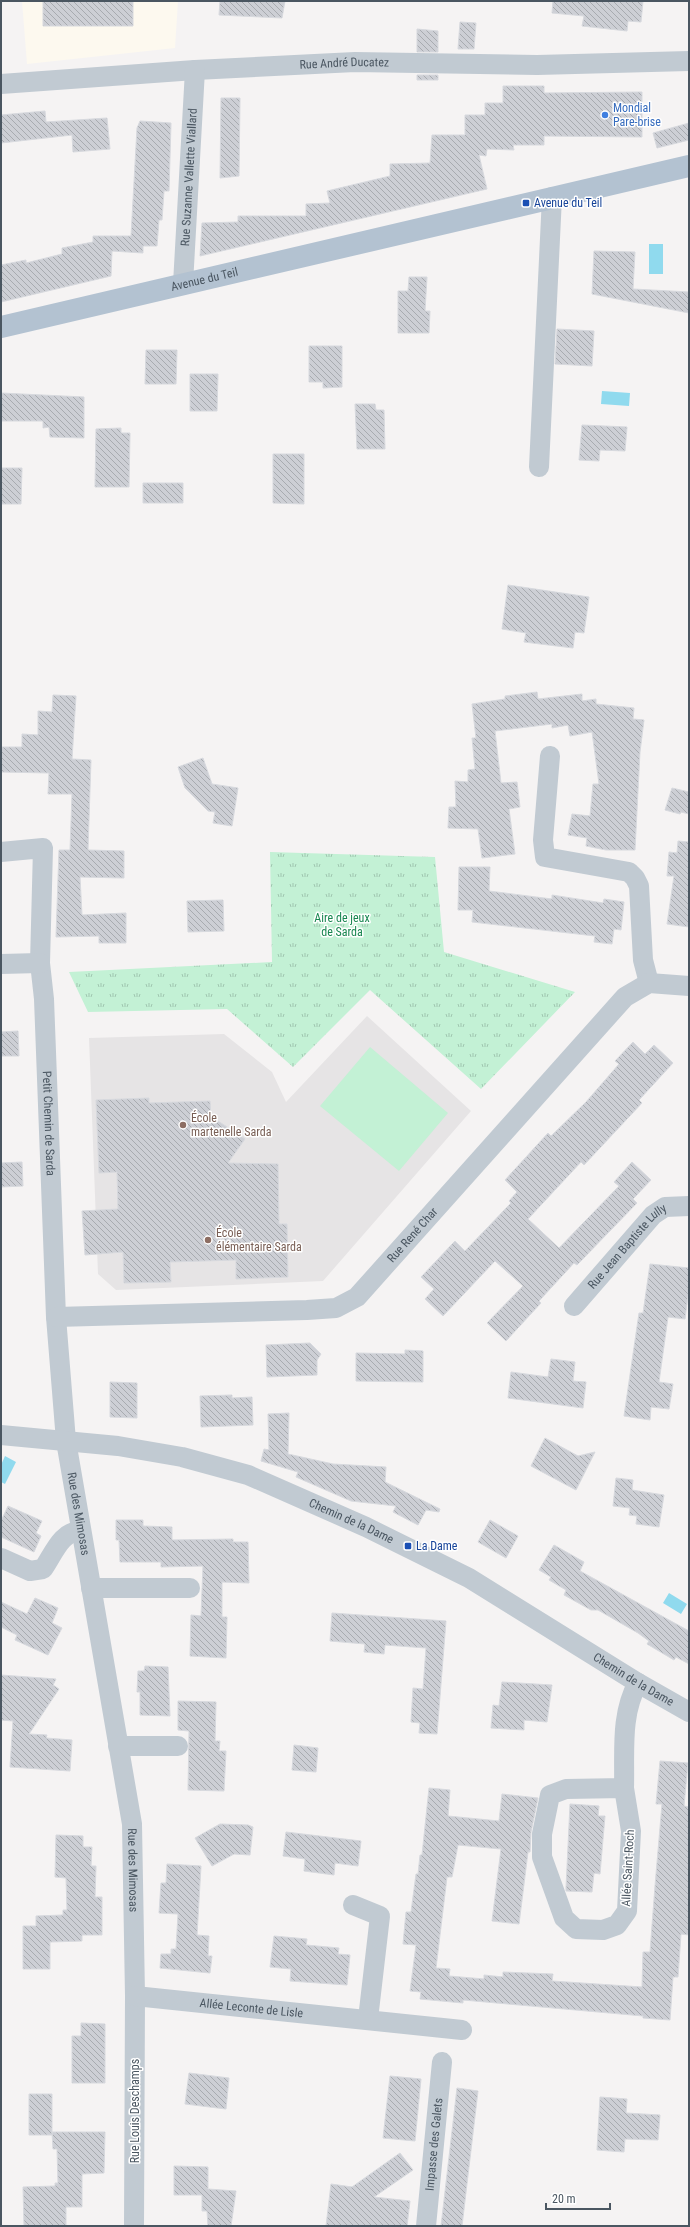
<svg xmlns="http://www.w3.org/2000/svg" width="690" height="2227" font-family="'Roboto Condensed',sans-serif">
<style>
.commercial{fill:#fdf9ef}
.education{fill:#e6e4e5}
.grass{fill:url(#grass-tufts)}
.pitch{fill:#c3f1d5}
.water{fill:#90daee}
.building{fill:url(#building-back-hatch);stroke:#d7d9de}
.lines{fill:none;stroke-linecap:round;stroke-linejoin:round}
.minor{stroke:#c1cad2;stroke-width:20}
.major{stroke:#b3c2d1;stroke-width:22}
.shop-dot{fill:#3f7fe0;stroke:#fff;stroke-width:1.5}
.transit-dot{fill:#1a4fb4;stroke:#fff;stroke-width:1.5}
.education-dot{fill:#8d6e63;stroke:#fff;stroke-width:1.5}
.labels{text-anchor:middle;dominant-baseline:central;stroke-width:3;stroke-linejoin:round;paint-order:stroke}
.street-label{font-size:12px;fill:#4a5661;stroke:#fff}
.shop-label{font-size:12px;fill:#366cbe;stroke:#fff;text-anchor:start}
.transit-label{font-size:12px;fill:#164399;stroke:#fff;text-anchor:start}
.park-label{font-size:12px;fill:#17864f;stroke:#fff}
.education-label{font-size:12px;fill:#785e54;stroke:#fff;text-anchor:start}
</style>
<defs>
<pattern id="grass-tufts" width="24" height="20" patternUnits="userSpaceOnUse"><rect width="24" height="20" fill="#c3f1d5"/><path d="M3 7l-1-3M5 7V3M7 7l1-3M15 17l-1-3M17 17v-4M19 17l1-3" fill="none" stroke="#a0c6b0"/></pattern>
<pattern id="building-back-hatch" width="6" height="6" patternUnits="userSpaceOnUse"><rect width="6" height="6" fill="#cdcfd5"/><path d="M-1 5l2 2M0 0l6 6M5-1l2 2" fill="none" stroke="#a8abb0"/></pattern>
</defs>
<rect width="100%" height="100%" fill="#f5f3f3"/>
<path class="commercial" d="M22,1H178L175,48L27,64Z"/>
<path class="education" d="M367,1016L471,1111L323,1281L116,1290L98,1274L89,1038L224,1034L272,1072L286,1102Z"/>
<path class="grass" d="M270,852L435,857L444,952L575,992L481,1089L370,990L293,1067L227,1009L88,1012L69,972L272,962Z"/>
<path class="pitch" d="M370,1047L448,1113L399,1171L320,1106Z"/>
<path class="water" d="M649,244H663V274H649Z
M602,391L630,393L629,406L601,404Z
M5,1456L16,1462L5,1484L1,1482V1465Z
M669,1593L687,1604L681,1614L663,1603Z"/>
<path class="building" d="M43,1H133V26H43Z
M220,1H285L282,18L219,15Z
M553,1H643L641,22L628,21L627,31L582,26L584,16L552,13Z
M460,22L476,23L474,49H458Z
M417,29L438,31V52H417Z
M417,75H438V80H417Z
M503,86H544V93L642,92V137L544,136V145H513L514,150L487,149L486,156L479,155L487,189L200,256L202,223L238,222V216H306V204L330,203L327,191L390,176V164L430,163L432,135H465V115H485V103H503Z
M221,98H240L239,176L220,178Z
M45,111L46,122L107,118L110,149L73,152L72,135L1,143V115Z
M140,121L171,123L169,191H164L162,220H159L157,246H143V253L112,251L111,276L1,302V265L26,260V263L62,254V248L93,242V236H131L137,128Z
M689,123V140L657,148L653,133Z
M594,251L635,252L633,289L689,292V313L592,294Z
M409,277H427L425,311H430L429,333H398V291H408Z
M557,329L594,331L592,366L555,364Z
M309,346H342V387L323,388V382H309Z
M146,350H177L176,384H145Z
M190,374H218L217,411H190Z
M1,393L84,397V438L50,437L49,427L43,428V421H1Z
M355,404H375L376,410H384L385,449H357Z
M582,425L627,427L625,451L600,450L599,461L579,460Z
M121,428V433H130L129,487H95L96,429Z
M273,454H304V504L273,503Z
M1,468H22L21,504H1Z
M143,483H183V503H143Z
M508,585L589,597L584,633L575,632L573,648L524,642L526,633L502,629Z
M537,692L538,699L582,694V701L596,699V704L634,708L633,719L644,720L640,752L635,850H606L586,846L587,838L568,835L572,814L590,816L593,784H599L592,732L570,736L568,725L552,728V724L495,731L501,783L517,782L520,807L509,809L515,854L482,858L478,829L448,828L449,807H456L455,781L468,782V770L475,769L472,738H476L472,704L505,699V696Z
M53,695L76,696L72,759L91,760L88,850L124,851V878L80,877L82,915L126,913V943H99V936L56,937L59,850H70L72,794H48L49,773L1,772V747H22V734L38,735V711L52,712Z
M203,758L212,784L238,788L232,826L213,823L215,812L208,811L185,788L178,767Z
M672,788L689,792V814L681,812L680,814L665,810Z
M678,841L689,842V927L667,924L674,876H667L669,852L677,853Z
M459,867H490L489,891L552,899V895L603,903L604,899L624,902L621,930L614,929L612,944L594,942L595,936L472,922L473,910H458Z
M223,900L224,931L188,932L187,901Z
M18,1031L19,1056H1V1032Z
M633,1042L645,1054L654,1045L673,1063L639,1100L642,1103L584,1165L581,1162L528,1219L559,1248L619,1186L614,1182L632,1162L651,1180L633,1199L637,1203L577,1265L574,1263L539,1301L541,1303L506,1341L487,1323L523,1286L495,1261L443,1316L425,1299L434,1289L421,1277L455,1241L465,1251L511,1203L509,1201L517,1192L505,1180L548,1133L551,1136L586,1102L619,1064L615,1061Z
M149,1098V1103L210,1101L211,1119H215L245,1139L228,1163L278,1164L279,1224H287L288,1277L236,1279V1260L170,1262L171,1282L124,1283L123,1252L85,1255L82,1211L118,1209L117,1172L99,1173L96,1100Z
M22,1162L23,1186L1,1187V1163Z
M650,1264L689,1268V1288L685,1319L668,1317L659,1382L673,1384L669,1409L651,1407L650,1420L624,1416L639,1313H643Z
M310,1343L321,1354L317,1360V1375L267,1377L266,1345Z
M405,1350L423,1351V1382L356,1381V1353L405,1354Z
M551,1359L575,1362L573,1381L586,1382L583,1408L508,1398L511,1372L548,1377Z
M110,1382L137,1383V1418L110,1417Z
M232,1395V1398L252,1397L253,1425L201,1427L200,1396Z
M289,1413L288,1454L333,1464L386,1467L385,1482L440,1509L439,1512L426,1510L418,1525L393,1512L396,1506L351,1501L296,1477L298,1472L261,1461L264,1449L269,1450L268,1414Z
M545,1438L578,1456L595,1452L576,1490L531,1466Z
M616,1478L633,1480L632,1490L664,1495L659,1527L636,1524L637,1516L629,1515L630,1508L613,1506Z
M8,1506L42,1521L36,1533L41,1536L34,1552L1,1537V1521Z
M116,1520H143V1526L172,1527V1540L233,1539V1542H248L249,1583L222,1582V1617H227L226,1658L190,1656L191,1615L201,1616L203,1566L161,1567V1562H120L119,1540H116Z
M490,1520L518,1536L506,1558L478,1542Z
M554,1545L584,1562L580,1571L689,1631V1664L676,1657L674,1660L647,1644L649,1641L638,1633L598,1610H591L564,1595L566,1590L549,1580L551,1577L539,1570Z
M35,1598L58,1608L52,1623L62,1628L48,1655L15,1640L17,1635L1,1627V1602L27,1614Z
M332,1613L446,1621L437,1734L419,1733L420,1723L411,1722L413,1688L423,1689L426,1648L385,1645L384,1654L364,1652L365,1644L330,1641Z
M145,1666L168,1667L170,1716L140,1715V1692H137L138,1671H144Z
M1,1675L56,1679L53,1685L59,1689L29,1734L47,1735L46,1738L72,1740L70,1771L10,1767L13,1721L1,1720Z
M502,1682L552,1685L547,1722L524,1720V1730L491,1728L493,1705L499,1706Z
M178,1701L216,1702L215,1741H220L219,1751H226L224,1791L188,1790L189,1731L178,1730Z
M294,1745L318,1748L316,1772L292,1770Z
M660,1761L688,1763L684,1806L689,1807V1935L681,1934L678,1977H673L670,2020L643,2018V2016L463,2000V2003L420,1999L421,1992L410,1991L416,1945L403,1944L406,1912H411L416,1874H418L420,1855H422L429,1788L450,1790L448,1816L499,1821L502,1794L538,1798L531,1832L530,1852H528L519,1924L492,1921L501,1849L458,1845L452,1877H447L436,1968L450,1969L449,1976L484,1979V1975L503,1977V1972L553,1974L552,1981L642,1987L643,1952H650L655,1886L662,1804H656Z
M570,1804L599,1806L598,1816H605L600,1874L594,1873L592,1892L566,1891V1888Z
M220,1824L248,1825L253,1827L250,1855L234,1854L212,1866L195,1838Z
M286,1832L361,1841L358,1866L335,1863L334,1875L304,1871L305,1859L283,1856Z
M56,1835L83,1836V1847H92L91,1866H96L95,1897H102V1935H82V1941L50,1942V1969H23V1926H36V1916L63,1915V1910H67L66,1878L55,1877Z
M167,1864L201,1866L197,1935L209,1936L208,1956H212L210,1973L160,1968L161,1954H171V1949H176L178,1914L159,1913L161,1883H166Z
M274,1936L307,1939L306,1945L339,1948L338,1954L350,1955L347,1985L290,1981L291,1969L270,1967Z
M81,2023L105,2024V2083H72V2036H81Z
M189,2073L229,2078L226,2109L185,2104Z
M390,2076L421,2079L415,2141L383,2138Z
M457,2088L478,2091L462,2226H441Z
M29,2094H52V2135H29Z
M600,2097L627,2099L626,2113L660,2115L658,2140L625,2139L624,2152L597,2150Z
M52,2132H105L104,2173L82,2174V2207H66V2226H24L23,2187L55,2186V2183H58L57,2149H53Z
M400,2153L413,2170L374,2197L410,2201L407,2226H326L331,2184L352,2187Z
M174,2166L208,2167V2189L236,2191L231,2226H208L207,2211H202V2195H174Z"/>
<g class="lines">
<g class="minor">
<path id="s1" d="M1,84L195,70L355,62L537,65L689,61"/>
<path id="s2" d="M183,284L195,70"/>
<path d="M539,467L552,197"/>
<path d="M550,756L543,840L545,857L629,872L635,878L639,886L643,960L649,983"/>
<path id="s3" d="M1,852L43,848L40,963L44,999L56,1317L66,1441L132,1824L135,1996L134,2226"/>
<path d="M1,964L40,963"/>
<path id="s4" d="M574,1306L653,1215L665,1207L689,1206"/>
<path id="s5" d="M56,1317L307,1310L336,1308L357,1297L625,997L649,983L689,986"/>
<path id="s6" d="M1,1435L118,1446L182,1457L248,1475L366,1527L469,1578L638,1683L689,1712"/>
<path d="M1,1558L30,1571L43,1569C53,1555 62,1529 81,1532"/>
<path d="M91,1588H190"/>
<path d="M118,1746H178"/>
<path d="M624,1788L631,1831L627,1911L617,1925L603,1930L576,1929L564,1918L542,1857V1834L550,1795L566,1789L624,1788C625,1753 620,1714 638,1683"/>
<path d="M353,1905L380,1916L368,2019"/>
<path id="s7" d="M135,1996L462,2030"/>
<path id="s8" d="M426,2226L442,2062"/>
</g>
<path class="major" id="s9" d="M1,327L689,166"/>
</g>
<circle class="shop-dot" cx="605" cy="115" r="4"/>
<g class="transit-dot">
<rect x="522" y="199" width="8" height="8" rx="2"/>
<rect x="404" y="1542" width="8" height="8" rx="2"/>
</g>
<g class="education-dot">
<circle cx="183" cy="1125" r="4"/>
<circle cx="208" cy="1240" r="4"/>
</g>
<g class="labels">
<g class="street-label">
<text stroke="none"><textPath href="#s1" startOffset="344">Rue André Ducatez</textPath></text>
<text stroke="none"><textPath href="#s2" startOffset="107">Rue Suzanne Vallette Viallard</textPath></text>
<text stroke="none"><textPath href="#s9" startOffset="209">Avenue du Teil</textPath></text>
<text stroke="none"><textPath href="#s3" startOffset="318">Petit Chemin de Sarda</textPath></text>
<text stroke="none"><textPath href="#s5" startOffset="387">Rue René Char</textPath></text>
<text stroke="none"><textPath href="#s4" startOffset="80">Rue Jean Baptiste Lully</textPath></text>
<text stroke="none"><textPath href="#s3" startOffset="710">Rue des Mimosas</textPath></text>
<text stroke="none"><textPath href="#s6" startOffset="364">Chemin de la Dame</textPath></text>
<text stroke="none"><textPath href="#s6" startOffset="688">Chemin de la Dame</textPath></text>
<text transform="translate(628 1868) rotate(-87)">Allée Saint-Roch</text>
<text stroke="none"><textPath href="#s3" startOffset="1071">Rue des Mimosas</textPath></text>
<text stroke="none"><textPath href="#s7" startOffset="117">Allée Leconte de Lisle</textPath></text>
<text transform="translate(135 2111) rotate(-90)">Rue Louis Deschamps</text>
<text stroke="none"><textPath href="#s8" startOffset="82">Impasse des Galets</textPath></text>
</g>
<g class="shop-label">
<text x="613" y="108">Mondial<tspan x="613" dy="14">Pare-brise</tspan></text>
</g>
<g class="transit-label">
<text x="534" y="203">Avenue du Teil</text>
<text x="416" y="1546">La Dame</text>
</g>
<g class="park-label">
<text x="342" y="918">Aire de jeux<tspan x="342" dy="14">de Sarda</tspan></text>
</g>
<g class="education-label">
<text x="191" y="1118">École<tspan x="191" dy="14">martenelle Sarda</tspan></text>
<text x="216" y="1233">École<tspan x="216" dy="14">élémentaire Sarda</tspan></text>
</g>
</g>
<rect width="690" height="2227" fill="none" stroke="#4a5661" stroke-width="4"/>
<path d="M546 2203v6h64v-6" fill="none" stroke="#4a5661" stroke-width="2"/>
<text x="552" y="2203" font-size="12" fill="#4a5661" stroke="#ffffff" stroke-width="3" paint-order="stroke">20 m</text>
</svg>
